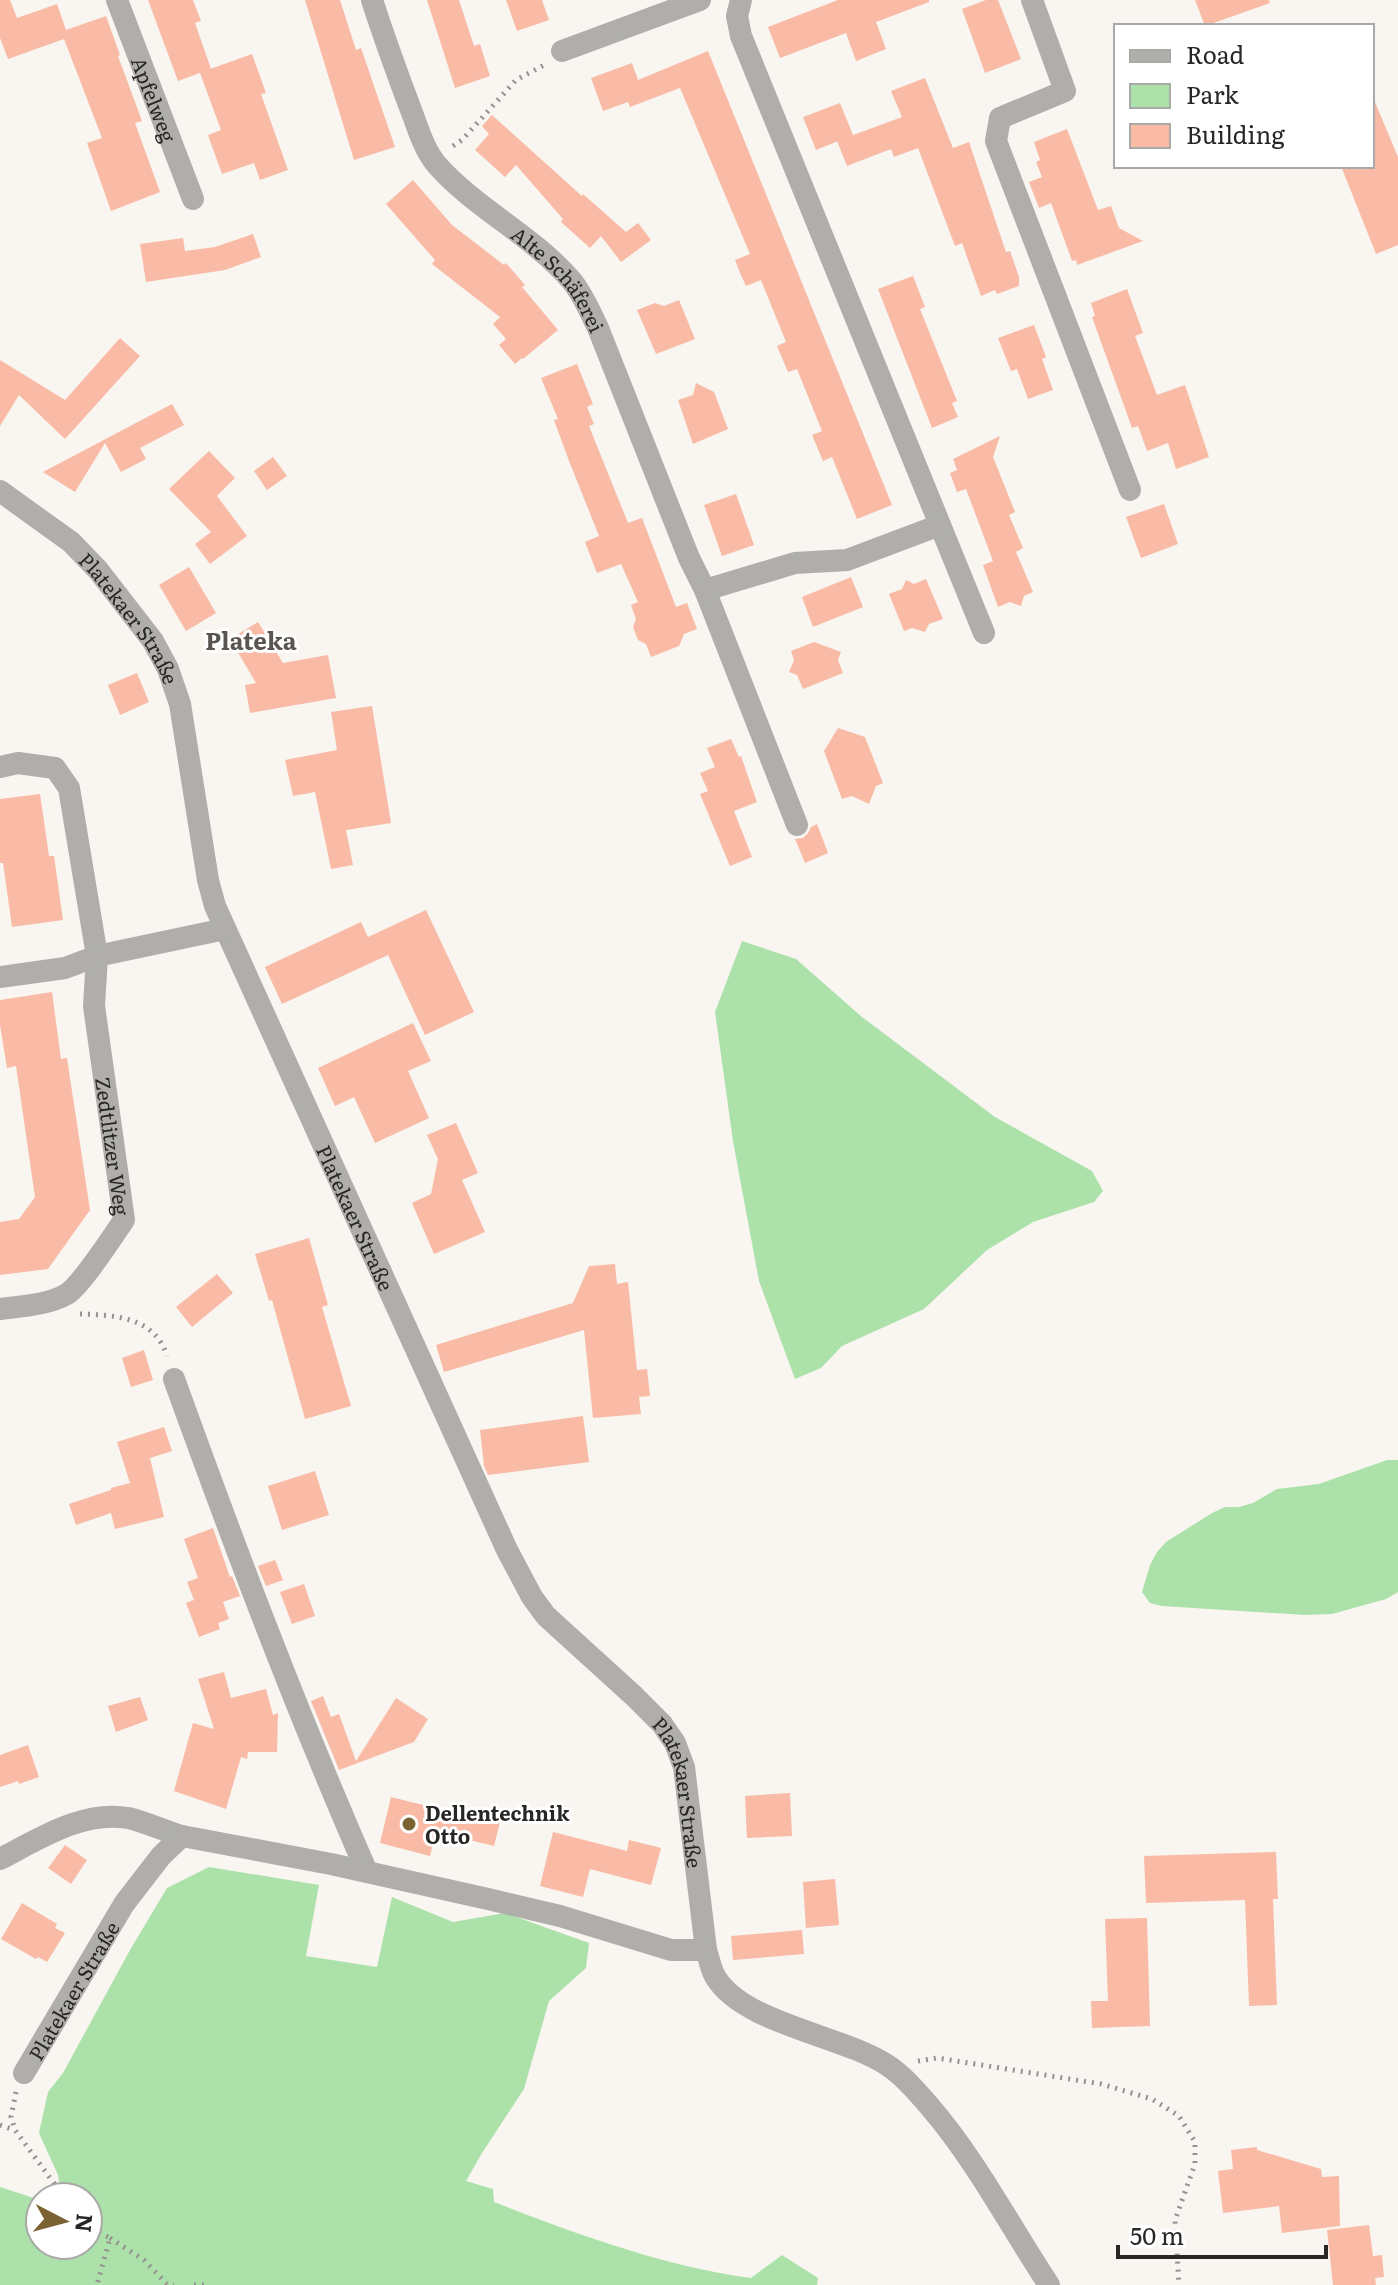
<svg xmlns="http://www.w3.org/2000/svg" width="1398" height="2285" font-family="Literata,serif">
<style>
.green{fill:#ace2aa}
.building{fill:#f9bba5}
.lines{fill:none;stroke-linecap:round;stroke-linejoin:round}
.path{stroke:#94918e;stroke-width:5;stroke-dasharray:2 6;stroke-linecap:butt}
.street{stroke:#afaeab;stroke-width:22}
.poi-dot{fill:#7a6233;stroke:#fff;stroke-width:3}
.labels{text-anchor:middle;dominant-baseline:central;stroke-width:6;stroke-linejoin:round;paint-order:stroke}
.street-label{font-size:20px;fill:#292725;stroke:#fff}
.poi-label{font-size:20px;font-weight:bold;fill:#292725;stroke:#fff;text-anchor:start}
.quarter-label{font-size:24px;font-weight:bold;fill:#595651;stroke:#fff}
</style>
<rect width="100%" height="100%" fill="#f9f5f0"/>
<path class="green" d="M742,941L796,959L862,1017L995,1117L1092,1171L1103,1191L1094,1202L1033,1222L987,1250L924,1309L842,1346L821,1368L795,1379L759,1281L733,1141L715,1012Z
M1387,1460H1398V1592L1386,1599L1332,1614L1305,1615L1162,1606L1150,1603L1142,1592L1150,1565L1157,1552L1166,1542L1212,1513L1225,1507H1239L1253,1503L1277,1489L1319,1484Z
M209,1867L319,1885L306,1956L377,1967L392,1897L453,1922L505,1913L589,1943L586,1968L549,2001L524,2089L482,2153L466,2181L493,2189L494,2202C577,2234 663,2266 751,2278L782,2255L818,2278L817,2285H0V2187L40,2200V2245H88V2197H62L58,2175L39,2133L48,2092L63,2073L130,1950L167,1888Z"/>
<path class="building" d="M0,0H10L17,18L57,4L66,30L106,16L120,55L118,56L142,121L135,123L160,192L111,211L87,143L102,138L64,39L8,59L0,38Z
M148,0H193L201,21L195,23L211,69L202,72L252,54L266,93L261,94L288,170L260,180L254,163L222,174L208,135L221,130L200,73L178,81Z
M305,0H340L356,50L361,48L395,147L354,160Z
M427,0H459L474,46L480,44L490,76L455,88Z
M506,0H542L549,20L517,31Z
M838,0H929V2L876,22L886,49L856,61L846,33L780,58L768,27Z
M986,0H998L1021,59L985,73L962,9Z
M1195,0H1269L1270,3L1205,26Z
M708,51L892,505L857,519L832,457L823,461L812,435L822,431L797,369L788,372L777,346L786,342L761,280L746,286L740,273L735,260L750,254L680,88L630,107L628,102L603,111L591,78L632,63L638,80Z
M925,78L953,148L969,142L1006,252L1010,251L1019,277V286L997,294L995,290L981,296L962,243L955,246L918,148L894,157L891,149L847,166L837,141L902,117L891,91Z
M1372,95L1398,157V245L1376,254L1341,166H1372Z
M840,103L853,135L816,150L803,117Z
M492,115L582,196L583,194L626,232L638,223L651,240L621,262L601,236L590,248L561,222L563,219L516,165L505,177L475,150L489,134L482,126Z
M1067,129L1098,210L1111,206L1119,228L1143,241L1077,265L1076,260L1072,261L1051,203L1039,208L1029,182L1042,177L1036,162L1040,160L1034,142Z
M413,180L452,225L504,265L506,263L525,285L522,287L558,330L523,359L522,358L515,364L499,345L506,339L493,324L500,317L432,264L435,260L386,204Z
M253,234L261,257L225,270L146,282L140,244L183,238L185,251L215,247Z
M913,276L925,307L920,309L957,401L952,403L958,417L932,428L878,289Z
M1127,289L1143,333L1135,336L1157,395L1185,385L1209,457L1176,469L1168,443L1147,451L1138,426L1132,428L1092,317L1095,316L1091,303Z
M679,300L695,339L656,354L637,310L655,303L664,306Z
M1034,325L1046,357L1042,359L1053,390L1028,399L1017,369L1011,371L998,338Z
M120,338L140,356L65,439L19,395L0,426V360L65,400Z
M577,364L593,404L587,407L594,424L589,426L628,523L642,518L676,607L687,603L697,629L684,634L679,646L651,657L646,644L638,640L633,627L636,619L631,605L638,602L621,564L597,573L585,542L599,536L569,461L554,420L558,419L541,378Z
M696,383L714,392L728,429L693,444L678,400L693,395Z
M172,404L184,425L140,448L146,459L121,472L105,443L75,492L43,472Z
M1000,436L993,457L1015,512L1009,515L1023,548L1016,552L1033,592L1024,596L1021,606L1010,602L998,607L983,565L993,561L966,489L957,492L950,473L957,470L953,459Z
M209,451L235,478L217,496L247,536L210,564L195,544L211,532L169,489Z
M273,457L287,476L267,490L254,471Z
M736,494L754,545L722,556L704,505Z
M1164,504L1178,544L1141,558L1126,517Z
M189,567L216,613L186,631L159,585Z
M851,577L863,607L813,627L802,597Z
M926,579L943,619L929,624L925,632L912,628L904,631L889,594L902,589L906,580L914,584Z
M258,622L283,663L328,655L336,698L250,713L245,685L256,683L230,639Z
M814,642L841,652L838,660L843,673L803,689L797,675L789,672L794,660L791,651Z
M137,673L149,702L120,715L108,685Z
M372,706L391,823L346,830L353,865L331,869L315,792L293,796L285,760L337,750L331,712Z
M838,728L865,737L883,783L876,786L869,804L852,796L842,799L824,751Z
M731,739L739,757L741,756L757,802L734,811L752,857L730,866L700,794L708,791L700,773L715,767L707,748Z
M40,794L49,856H54L63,920L12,927L3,863H0V799Z
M817,824L828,853L805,863L795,839L803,838L808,833L811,827Z
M426,910L474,1012L425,1035L388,955L282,1004L265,967L361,922L368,937Z
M52,992L61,1059L67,1058L90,1210L48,1269L0,1275V1222L19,1219L35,1197L16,1066L7,1068L0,1025V1000Z
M413,1023L431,1061L408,1071L429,1118L375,1143L354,1097L335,1106L318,1068Z
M456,1123L478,1173L462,1180L485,1232L434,1254L412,1203L431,1194L438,1159L427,1135Z
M309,1238L328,1305L322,1307L351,1406L305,1419L272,1300L269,1301L255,1254Z
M615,1264L617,1284L628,1282L637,1370L647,1369L650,1396L639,1397L641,1414L593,1418L584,1330L444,1372L436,1345L573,1303L589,1266Z
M217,1274L233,1293L192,1327L176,1307Z
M144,1350L153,1380L131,1387L122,1358Z
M583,1416L589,1462L488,1475L484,1466L480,1430Z
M164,1427L172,1451L150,1458L164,1517L115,1529L111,1513L76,1525L69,1504L111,1490V1488L130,1483L117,1442Z
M315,1471L329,1515L282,1530L268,1486Z
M213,1528L230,1577L232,1576L240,1596L223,1602L229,1619L218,1623L220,1629L199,1637L186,1603L194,1600L187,1582L198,1578L184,1539Z
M275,1560L283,1580L266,1586L258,1566Z
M304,1584L315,1616L292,1624L280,1592Z
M224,1672L231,1698L266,1689L273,1715L278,1713L277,1752H248L247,1759L241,1757L226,1809L174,1791L193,1723L214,1729L198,1679Z
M323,1696L331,1717L339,1714L356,1761L396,1698L428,1719L414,1742L339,1770L311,1701Z
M140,1697L148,1720L116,1732L108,1706Z
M28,1745L39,1777L19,1784L18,1781L0,1787V1755Z
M790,1793L792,1836L747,1838L745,1796Z
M391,1797L479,1819L482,1809L502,1814L494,1846L436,1832L430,1856L380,1843Z
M553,1832L627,1851L629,1840L661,1848L651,1885L590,1869L583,1897L540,1886Z
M65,1845L87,1860L71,1884L48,1868Z
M1276,1852L1278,1899H1273L1277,2005L1249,2006L1245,1900L1146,1903L1144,1856Z
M835,1879L839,1925L806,1928L803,1882Z
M22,1903L57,1924L55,1928L65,1933L47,1962L38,1957L36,1959L1,1939Z
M1147,1918L1150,2026L1092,2028L1091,2001H1108L1105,1919Z
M802,1930L804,1954L733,1960L731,1936Z
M1257,2147V2150L1321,2169L1322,2177L1339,2176L1340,2226L1282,2233L1279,2206L1223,2213L1218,2171L1233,2169L1231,2150Z
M1369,2225L1373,2256L1382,2255L1384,2277L1375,2278L1376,2285H1333L1327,2230Z"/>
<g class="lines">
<path class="path" d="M453,146L462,140L516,80L546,64
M80,1314C115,1315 155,1317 167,1356
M918,2061L937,2058L1101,2084L1152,2099L1179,2116L1195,2142V2164L1175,2220L1179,2285
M16,2092L11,2117L15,2130L64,2197
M0,2125L14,2130
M88,2221L98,2232L110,2238L97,2285
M110,2238L144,2260L167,2284L174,2285
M194,2285H208"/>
<g class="street">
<path id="s1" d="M117,0L193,199"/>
<path id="s2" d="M372,0C384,37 397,73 411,110C418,128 424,150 437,165C476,209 532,235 571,280C583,294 590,312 598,328L689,558L705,590L797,825"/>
<path d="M741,0L737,16L741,36L984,633"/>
<path d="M1032,0L1065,91L1000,118L996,141L1130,490"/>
<path d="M562,51L700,0"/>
<path id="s3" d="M0,491L71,542L98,570L153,641L168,669L180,704L208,880L215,906L507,1550L532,1597L546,1616L634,1696L662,1724L675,1743L684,1767L706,1950C709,1958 711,1971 716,1978C745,2024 841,2035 887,2065C904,2076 918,2093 931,2108C977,2162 1010,2226 1049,2285"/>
<path d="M705,590L795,563L847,560L940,525"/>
<path id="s4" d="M0,767L18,763L55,768L69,788L97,956L94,1006L124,1220C113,1236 82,1284 67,1294C48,1305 22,1306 0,1309"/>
<path d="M0,977L65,968L97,956L225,929"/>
<path d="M174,1379C234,1545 296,1710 367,1872"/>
<path d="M0,1859C39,1839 83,1810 128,1818C146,1822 164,1831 182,1836"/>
<path id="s5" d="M24,2073L124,1904L161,1856L182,1836L331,1864L488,1899L560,1916L671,1950H706"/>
</g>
</g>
<circle class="poi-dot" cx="409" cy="1824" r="8"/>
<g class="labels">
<g class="street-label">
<text stroke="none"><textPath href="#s1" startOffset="106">Apfelweg</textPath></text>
<text stroke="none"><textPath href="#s2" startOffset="346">Alte Schäferei</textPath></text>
<text stroke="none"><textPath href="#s3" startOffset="184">Platekaer Straße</textPath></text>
<text stroke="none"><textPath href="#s4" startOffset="442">Zedtlitzer Weg</textPath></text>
<text stroke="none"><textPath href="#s3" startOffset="832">Platekaer Straße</textPath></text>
<text stroke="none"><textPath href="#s3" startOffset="1504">Platekaer Straße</textPath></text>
<text stroke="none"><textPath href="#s5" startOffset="96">Platekaer Straße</textPath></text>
</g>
<g class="poi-label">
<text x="425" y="1812">Dellentechnik<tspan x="425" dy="23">Otto</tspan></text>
</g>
<g class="quarter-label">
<text x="251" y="639">Plateka</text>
</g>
</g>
<rect x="1114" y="24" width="260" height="144" fill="#ffffff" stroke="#a9a9a8" stroke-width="2"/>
<rect x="1130" y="50" width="40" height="12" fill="#afaeab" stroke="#a9a9a8" stroke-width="2"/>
<text x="1186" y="64" font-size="24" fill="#292725">Road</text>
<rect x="1130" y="84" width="40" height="24" fill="#ace2aa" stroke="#a9a9a8" stroke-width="2"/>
<text x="1186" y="104" font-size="24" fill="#292725">Park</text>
<rect x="1130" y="124" width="40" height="24" fill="#f9bba5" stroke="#a9a9a8" stroke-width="2"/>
<text x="1186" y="144" font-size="24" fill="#292725">Building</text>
<g transform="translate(64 2221) rotate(96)"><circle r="38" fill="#ffffff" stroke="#a9a9a8" stroke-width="2"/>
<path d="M0-6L14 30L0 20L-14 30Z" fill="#7a6233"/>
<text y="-12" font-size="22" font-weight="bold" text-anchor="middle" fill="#292725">N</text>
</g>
<path d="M1118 2245v12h208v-12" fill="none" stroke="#292725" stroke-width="4"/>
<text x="1130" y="2245" font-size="24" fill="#292725" stroke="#ffffff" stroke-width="6" paint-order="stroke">50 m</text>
</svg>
